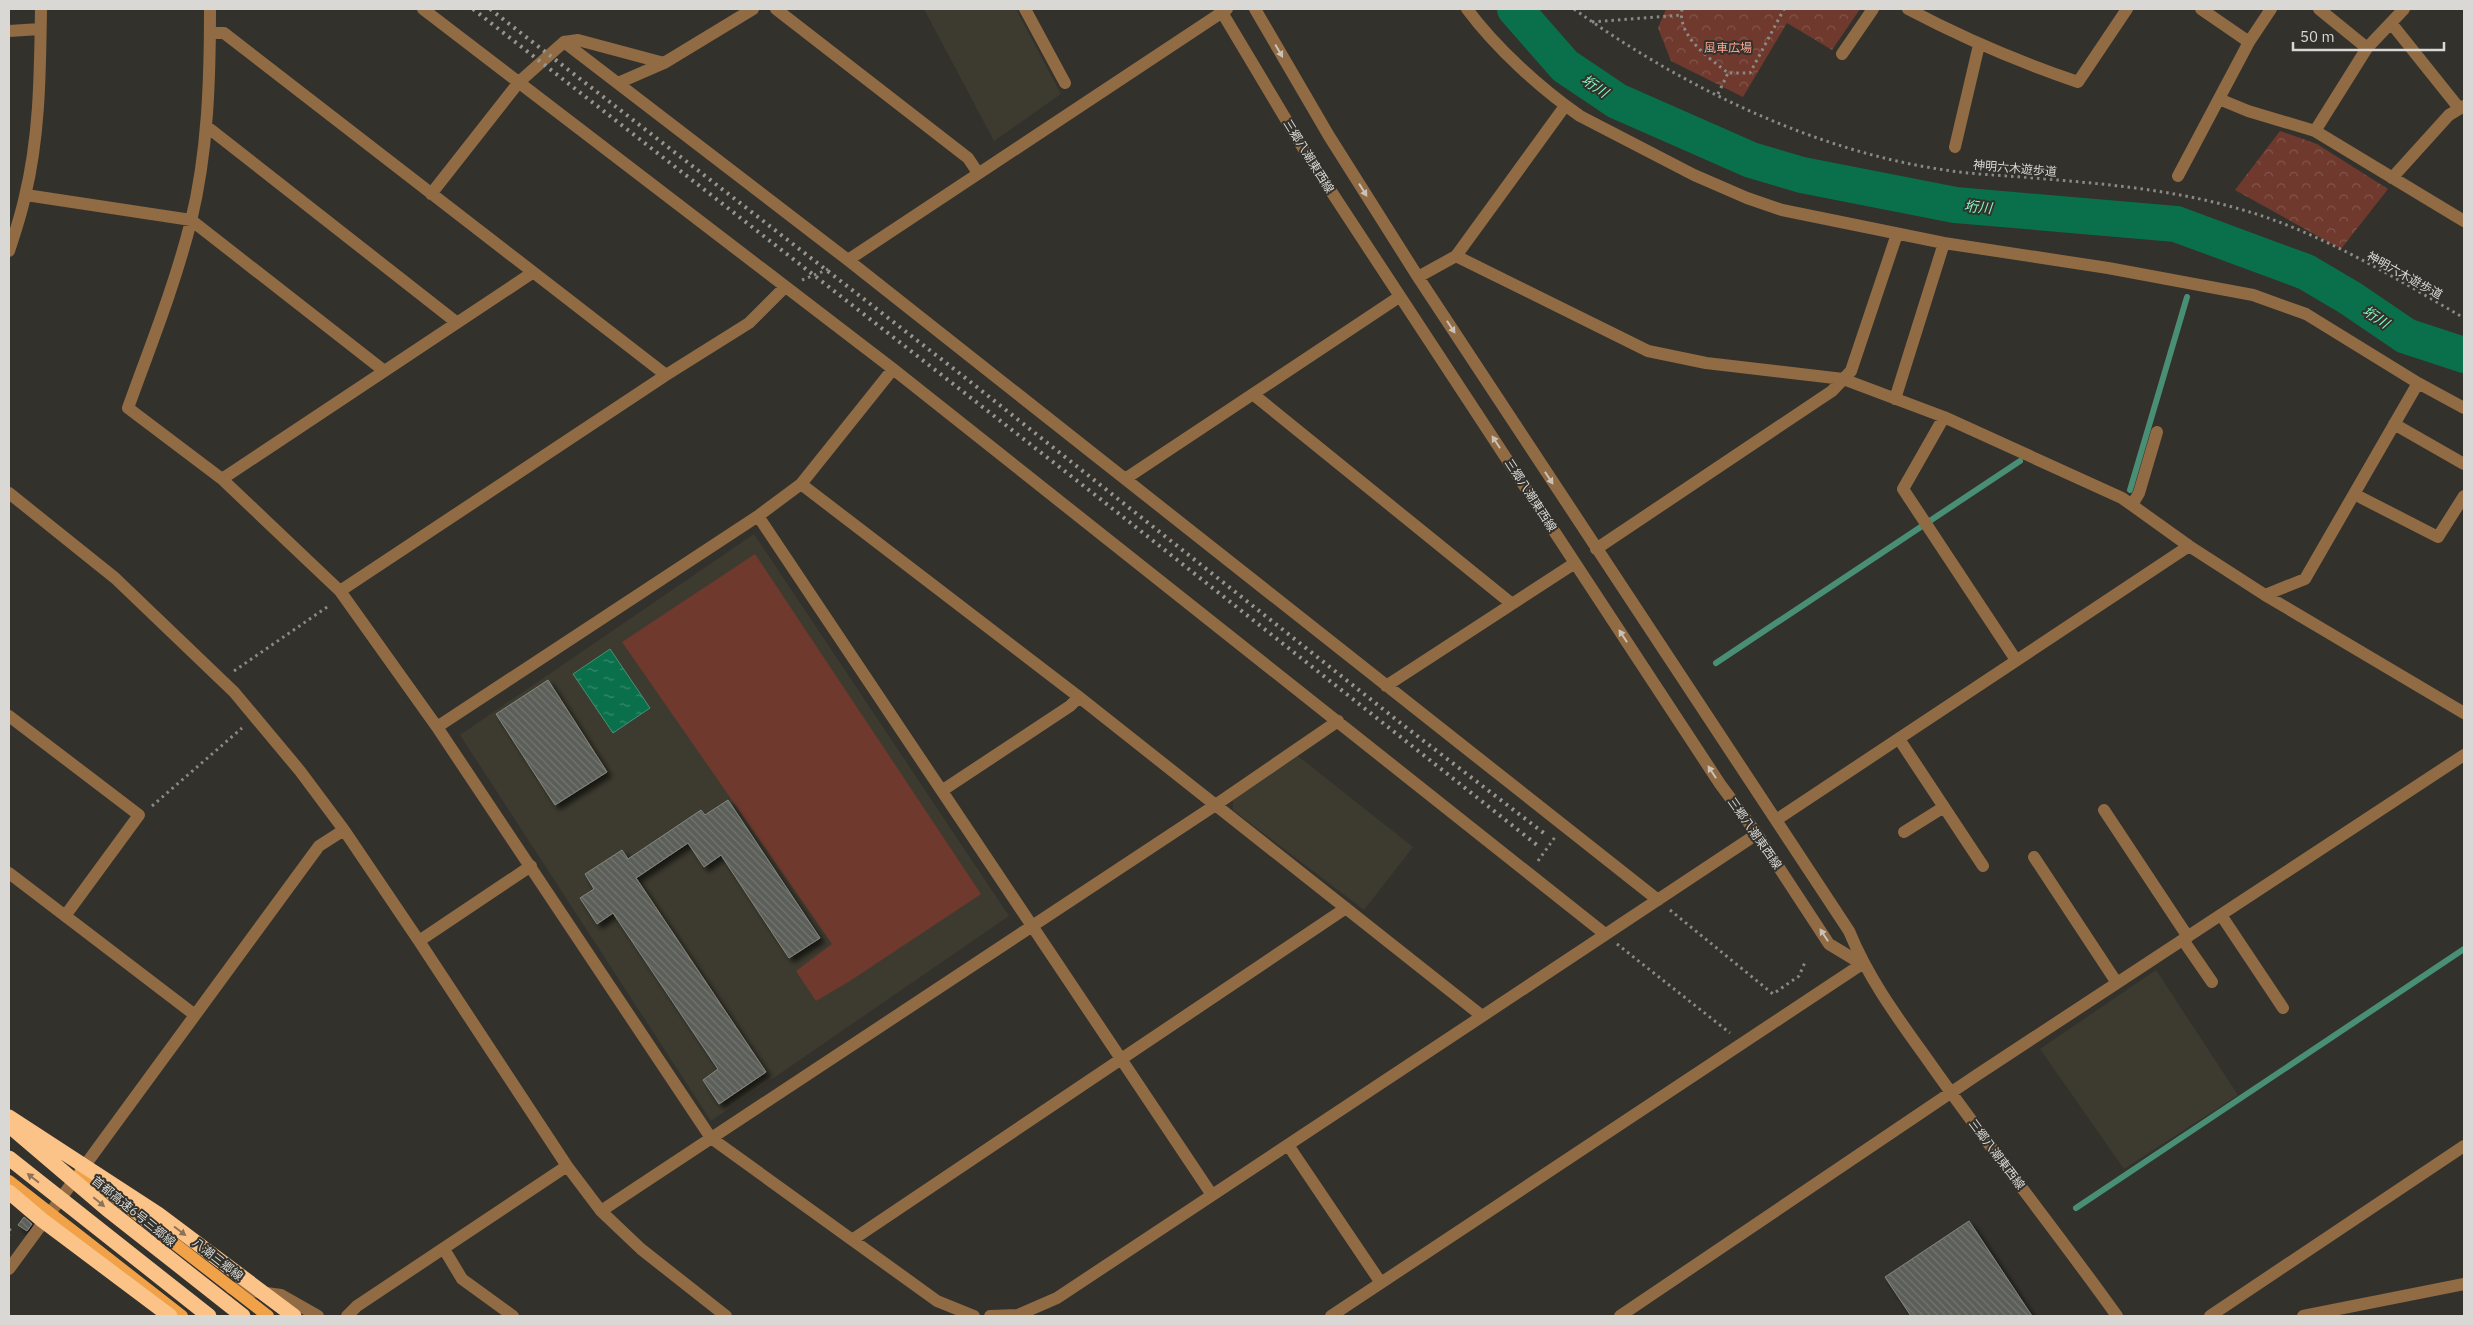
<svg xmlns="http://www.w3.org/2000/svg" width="2473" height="1325" font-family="'IBM Plex Sans','Noto Sans JP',sans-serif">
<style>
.built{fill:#3d3b2f}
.green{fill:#6f392d}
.forest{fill:url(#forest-crowns)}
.water{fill:url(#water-ripples);stroke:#488f75}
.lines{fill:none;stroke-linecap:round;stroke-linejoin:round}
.stream{stroke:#488f75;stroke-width:6}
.river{stroke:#0a704c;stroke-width:36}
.building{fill:url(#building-back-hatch);stroke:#848881;filter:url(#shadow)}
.path{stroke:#8a8985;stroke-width:3;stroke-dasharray:2.5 4;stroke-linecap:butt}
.minor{stroke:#916b43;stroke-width:12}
.major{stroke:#f1a249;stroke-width:12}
.rail{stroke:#969590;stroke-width:4;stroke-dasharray:2.5 5;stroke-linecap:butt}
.major-bridge{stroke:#f1a249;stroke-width:12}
.highway-bridge{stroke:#fcc389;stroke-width:15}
.oneway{fill:#cbc2b7}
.oneway2{fill:#8d7356}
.labels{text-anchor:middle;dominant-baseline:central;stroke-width:4;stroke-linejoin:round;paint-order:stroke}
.park-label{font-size:12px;fill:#fda792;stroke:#32312c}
.street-label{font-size:12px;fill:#d9d8d4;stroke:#32312c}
.water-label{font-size:14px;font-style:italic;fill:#82f8c1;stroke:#32312c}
</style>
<defs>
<pattern id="forest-crowns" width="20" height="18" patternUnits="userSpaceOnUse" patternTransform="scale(1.25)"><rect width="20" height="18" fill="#6f392d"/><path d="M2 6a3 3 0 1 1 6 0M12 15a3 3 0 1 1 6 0" fill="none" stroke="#83554b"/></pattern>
<pattern id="water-ripples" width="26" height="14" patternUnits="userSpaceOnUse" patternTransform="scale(1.25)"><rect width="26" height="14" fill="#0a704c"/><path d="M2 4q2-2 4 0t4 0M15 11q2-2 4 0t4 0" fill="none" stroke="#398a6d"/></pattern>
<pattern id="building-back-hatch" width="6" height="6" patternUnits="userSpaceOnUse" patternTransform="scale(1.25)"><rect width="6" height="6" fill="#5c5f59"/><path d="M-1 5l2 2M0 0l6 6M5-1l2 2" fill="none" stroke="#737570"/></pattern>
<filter id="shadow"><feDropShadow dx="4.5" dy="4.5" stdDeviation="2.5" flood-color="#0009"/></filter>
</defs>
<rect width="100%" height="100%" fill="#32312c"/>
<path class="built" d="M924,9H1016L1061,94L994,141Z
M754,534L1009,916L711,1121L460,735Z
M1298,756L1413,847L1364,910L1233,810V800Z
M2156,970L2238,1095L2124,1169L2040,1049Z"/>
<path class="green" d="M755,554L981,894L850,981L816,1001L796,971L832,944L622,642Z"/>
<path class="forest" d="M1666,9H1860L1832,50L1787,23L1743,97L1671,61L1658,28Z
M2280,131L2317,144L2388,189L2341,249L2235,190Z"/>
<path class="water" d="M610,649L650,708L613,733L573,674Z"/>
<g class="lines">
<path class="stream" d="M2130,490L2187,297
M1716,663L2020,461
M2076,1208L2464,949"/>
<path class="river" d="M1515,9L1565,66L1617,101L1751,160L1802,175L1955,205L2176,224L2306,272L2350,298L2406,336L2464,355"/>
</g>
<path class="building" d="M548,680L607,772L555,805L496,714Z
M728,800L820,938L789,958L721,855L704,867L688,843L636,878L766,1072L719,1104L703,1080L718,1069L613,913L597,924L580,898L594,889L585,874L622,850L628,859L701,810L705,815Z
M24,1217L32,1224L27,1231L18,1225Z
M1969,1221L2032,1316H1911L1885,1277Z"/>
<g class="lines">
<path class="path" d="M1574,9C1681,86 1814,151 1945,170C1970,174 1996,175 2022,177C2093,183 2166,188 2236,208C2317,230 2392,276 2464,318
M1682,9C1677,36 1709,58 1728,73H1750L1784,9
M1592,22L1681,15
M1718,94L1728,73
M802,280L831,268
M234,671L330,605
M152,806L242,728
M1538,861L1555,837
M1670,910L1773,994L1799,976L1806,960
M1617,944L1730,1033
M9,1229L11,1231L9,1235"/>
<path class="minor" d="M210,9C210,79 208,152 191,221C175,285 150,347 128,408L222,479L340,591L437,727L711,1138L937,1301L974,1316
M423,9L893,369L1605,934
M776,9L968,158L978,173
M1025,9L1065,83
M1220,9L1306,153L1720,784L1757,834L1829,944L1862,964
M1255,9L1329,136L1418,277L1849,931C1870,982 1900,1021 1932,1066C1992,1151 2057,1232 2117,1316
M1467,9C1496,48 1540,88 1580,116L1694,175L1747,198L1782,210L1944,243L2108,268L2253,295L2306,314L2418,383L2464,408
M1908,9C1963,38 2019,62 2078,82L2127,9
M2201,9L2249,42
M2319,9L2367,48
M2391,23L2459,108
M9,31L40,29
M210,33H224L666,375
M564,42L578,40L664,63
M1842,54L1873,9
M618,83L664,63L753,9
M2219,99L2248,111L2315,131L2464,221
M206,126L456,322
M2315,131L2367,48L2404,9
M1955,147L1979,45
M2178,176L2249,42L2271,9
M2392,178L2449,115L2464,106
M431,194L519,82L564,42L848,260L1658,900
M26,195L191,220L383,370
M9,251C15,233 21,215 25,196C40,135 40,71 41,9
M1456,256L1648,351L1706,363L1843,379L1944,417L2122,498L2189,546L2265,595L2464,713
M848,260L1227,9
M1418,277L1456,256L1565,106
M1254,395L1512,604
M1895,399L1944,243
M1944,417L1903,489L2016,660
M2394,424L2464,464
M222,479L532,273
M1125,479L1399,297
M801,484L1079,697L1482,1016
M9,493L115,578L234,692L300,771L344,830L419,941L567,1166L601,1211L641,1249L726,1316
M2354,494L2438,537L2464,496
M2132,505L2139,493L2157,432
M758,516L1212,1195
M1596,549L1832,391L1851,371L1897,234
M340,591L666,375L749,323L785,287
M2265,595L2305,579L2418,383
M1386,686L1575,563
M9,716L139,815L65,916
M437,727L758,516L801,484L893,369
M1899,739L1983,866
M943,790L1070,706L1079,697
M2104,810L2188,937
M1776,820L2189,546
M1904,832L1944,807
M2034,857L2117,983
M9,873L195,1015
M2221,915L2283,1008
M2183,940L2212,982
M419,941L531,866
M1288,1145L1381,1283
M601,1211L1214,806L1338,721
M852,1240L1346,908
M444,1249L462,1279L513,1316
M9,1269L319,846L344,830
M231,1288L281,1295L318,1316
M347,1316L357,1306L567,1166
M990,1316L1018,1315L1057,1298L1757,834
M1331,1316L1862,964
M1620,1316L1977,1075L2464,755
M2210,1316L2464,1146
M2303,1316L2464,1284"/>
<path class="major" d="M9,1181L182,1316"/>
<path class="rail" d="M473,9L1094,494L1537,845
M490,9L963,376L1403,725L1545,834"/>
<path class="major-bridge" d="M81,1171L268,1316"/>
<path class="highway-bridge" d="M9,1117L158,1214L294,1316
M12,1128L107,1209L243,1316
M9,1158L209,1316
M9,1192L42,1220L170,1316"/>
</g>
<defs><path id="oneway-solid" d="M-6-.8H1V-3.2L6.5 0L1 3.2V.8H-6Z" transform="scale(1.25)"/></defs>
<g class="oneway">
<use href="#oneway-solid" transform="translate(1279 51) rotate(60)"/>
<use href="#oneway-solid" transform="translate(1363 190) rotate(58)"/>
<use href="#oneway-solid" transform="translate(1451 327) rotate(57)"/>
<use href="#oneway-solid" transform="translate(1496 442) rotate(-123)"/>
<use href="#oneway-solid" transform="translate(1549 478) rotate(57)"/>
<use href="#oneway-solid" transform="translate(1623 636) rotate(-123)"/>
<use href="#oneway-solid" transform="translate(1712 772) rotate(-123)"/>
<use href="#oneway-solid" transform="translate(1824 935) rotate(-123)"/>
</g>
<g class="oneway2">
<use href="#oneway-solid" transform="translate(33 1178) rotate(-142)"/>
<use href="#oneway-solid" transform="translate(99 1202) rotate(40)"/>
<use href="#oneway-solid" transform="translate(180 1231) rotate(37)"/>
</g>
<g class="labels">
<g class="park-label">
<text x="1728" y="47">風車広場</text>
</g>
<g class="street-label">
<text transform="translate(1309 156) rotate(58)">三郷八潮東西線</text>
<text transform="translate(2015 168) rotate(5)">神明六木遊歩道</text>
<text transform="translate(2405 275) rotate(29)">神明六木遊歩道</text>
<text transform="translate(1531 495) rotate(57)">三郷八潮東西線</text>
<text transform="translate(1755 833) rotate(55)">三郷八潮東西線</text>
<text transform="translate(1997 1154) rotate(53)">三郷八潮東西線</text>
<text transform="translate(134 1211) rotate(39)">首都高速6号三郷線</text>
<text transform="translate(218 1259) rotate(38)">八潮三郷線</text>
</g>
<g class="water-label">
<text transform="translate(1595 86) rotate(34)">垳川</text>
<text transform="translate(1978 207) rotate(5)">垳川</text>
<text transform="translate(2376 317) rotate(33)">垳川</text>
</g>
</g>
<rect width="2473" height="1325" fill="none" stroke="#d9d8d4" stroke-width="20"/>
<path d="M2293 42v8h151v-8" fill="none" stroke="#d9d8d4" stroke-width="2.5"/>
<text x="2300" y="42" font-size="15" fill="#d9d8d4" stroke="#32312c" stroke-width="4" paint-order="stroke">50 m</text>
</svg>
